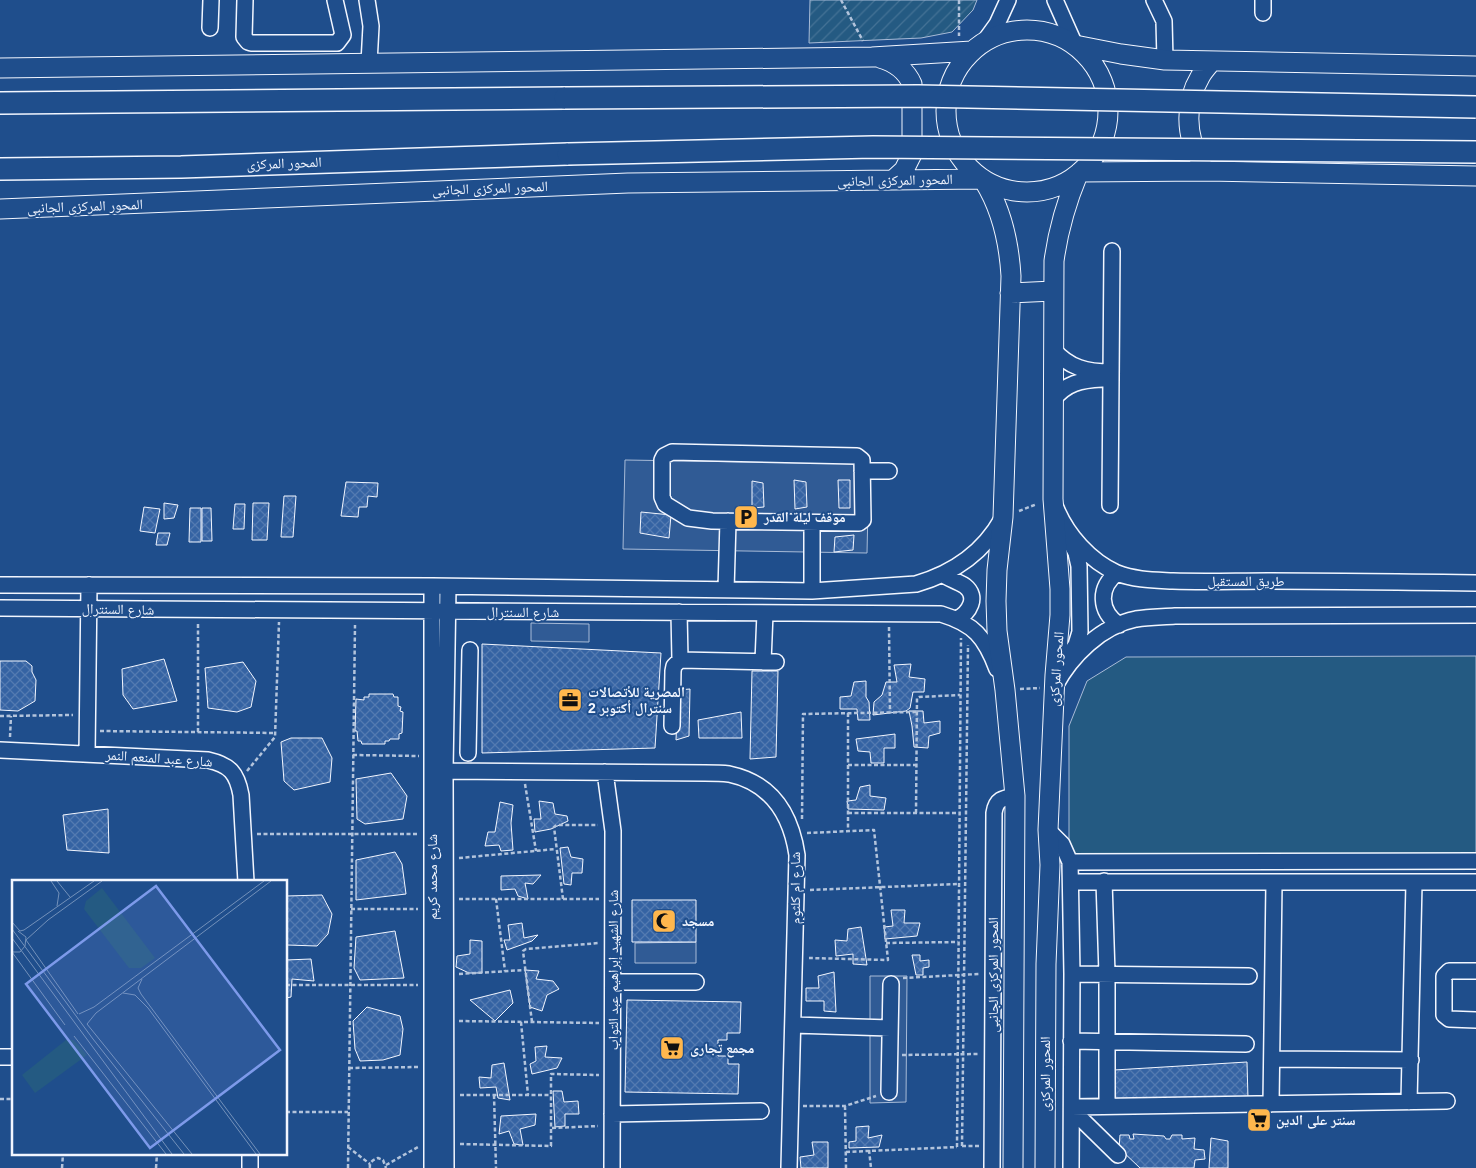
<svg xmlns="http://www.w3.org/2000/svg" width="1476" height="1168" font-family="Arial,'Noto Naskh Arabic',sans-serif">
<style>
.green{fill:#245a82;stroke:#a8bbd7}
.garden{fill:url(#garden-furrows);stroke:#a8bbd7}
.parking{fill:#305b95;stroke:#a8bbd7}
.building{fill:url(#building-cross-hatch);stroke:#f2f6ff}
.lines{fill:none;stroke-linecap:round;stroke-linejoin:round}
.minor-casing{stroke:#f2f6ff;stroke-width:18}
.major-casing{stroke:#f2f6ff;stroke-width:21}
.highway-casing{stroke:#f2f6ff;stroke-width:24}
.path{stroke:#b3c4dc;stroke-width:2.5;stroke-dasharray:4 2.5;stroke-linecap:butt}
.minor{stroke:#1f4e8c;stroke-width:15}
.major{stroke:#1f4e8c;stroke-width:19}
.highway{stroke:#1f4e8c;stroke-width:21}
.highway-bridge-casing{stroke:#f2f6ff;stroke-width:24;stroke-linecap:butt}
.highway-bridge{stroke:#1f4e8c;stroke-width:21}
.labels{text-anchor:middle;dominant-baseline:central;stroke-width:4;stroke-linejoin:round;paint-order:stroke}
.street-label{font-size:14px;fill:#f2f6ff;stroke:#1f4e8c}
.poi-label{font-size:14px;font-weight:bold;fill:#f2f6ff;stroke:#1f4e8c;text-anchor:start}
.inset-road{fill:none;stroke:#7391ba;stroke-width:1}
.view{fill:#7d9aea;fill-opacity:0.15;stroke:#7d9aea;stroke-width:2.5}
.inset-edge{fill:none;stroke:#f2f6ff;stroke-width:2.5}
</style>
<defs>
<pattern id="garden-furrows" width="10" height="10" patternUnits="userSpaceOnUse" patternTransform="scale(1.25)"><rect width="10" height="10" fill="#245a82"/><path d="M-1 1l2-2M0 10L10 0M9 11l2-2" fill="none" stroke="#447295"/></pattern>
<pattern id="building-cross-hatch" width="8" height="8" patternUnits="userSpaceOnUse" patternTransform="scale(1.25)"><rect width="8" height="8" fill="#3563a3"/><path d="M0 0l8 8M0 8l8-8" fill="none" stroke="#537ab1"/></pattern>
</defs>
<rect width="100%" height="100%" fill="#1f4e8c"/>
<path class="green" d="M1476,656V855L1069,856V726L1087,681L1126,657Z"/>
<path class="garden" d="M810,0H977L973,10L952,32L921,38L809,43Z"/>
<path class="parking" d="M625,460L869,464L867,553L623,549Z
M531,623L589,624V642L531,641Z
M696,942V963H635V943Z
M870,976H907L906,1102L870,1103Z"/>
<path class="building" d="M794,480L806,482L807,507L795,509Z
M838,480H850V508H839Z
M752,481L763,483L764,507L752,508Z
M346,482L378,483L377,497L368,496L367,507H359L358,517L341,516Z
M284,496H296L293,537H281Z
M164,503L178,505L174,518L164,519Z
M253,503H269L267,540H252Z
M235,504H245L244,529H233Z
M144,507L160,509L155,533L140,531Z
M190,508H201V542H189Z
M202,508H211L212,541H202Z
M641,512L671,515L669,538L640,533Z
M158,533H170L167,545H156Z
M854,535L853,550L834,552L835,537Z
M482,644L661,653L655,748L482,753Z
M164,659L177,701L133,709L123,695L122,669Z
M0,661H26L32,666V672L36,680L35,701L18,711L0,710Z
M243,662L256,681L251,707L237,712L208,708L205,668Z
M911,664L909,677L925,679L924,692H913L910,708L906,711L873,715L874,702L882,695L886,682H897L894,665Z
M752,671H778L776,757L750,759Z
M866,681V697L869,702L870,720H858L857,709H840V697L851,696L854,682Z
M690,689L689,736L676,740L678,690Z
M369,694H393L394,697H398V706L401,707L400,711L403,712L402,733L399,734V739H390L389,741H385V744H362L361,741H358L357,731H355L356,699L364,700V697H369Z
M909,711H923L924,723L940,721V733L929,736L928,748L914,747L912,726Z
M741,712L742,738H699L698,720Z
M895,734V748H884V763H871L870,752L858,751L856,739Z
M291,738H322L332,758L330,782L294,790L284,781L281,742Z
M391,773L407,796L403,819L365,824L357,819L356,779Z
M870,785V796L886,798L884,810L848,809L847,801L856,800L860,787Z
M539,801L553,803L555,814L567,816L568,821L551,829L535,832L534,819H541Z
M500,802L513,805L511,823L513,850L501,851L499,845L485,846L488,832H495Z
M108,809L109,853L67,850L63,815Z
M568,847L571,857L583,859L582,873H572L571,885L564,884L560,848Z
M395,852L402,864L406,894L356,900V860Z
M541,875L533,884L525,883L528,899L518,896L515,889L501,890V876Z
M322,895L332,914L328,934L317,946L287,945L286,896Z
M632,900H696V942H632Z
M891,910H905L904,923H920L917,936L885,939L884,927L893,926Z
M522,923L524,938L538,935L532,941L507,950L504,940H510L508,925Z
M861,927L867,965L853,964V954L836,956L835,940L847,941L848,929Z
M395,931L404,978L360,980L354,968L356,937Z
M470,940L482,941V973H469L456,967L457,956L470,954Z
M912,955H920V961L929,960V967L923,968V975H916Z
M311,959L314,981L292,979L291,997L286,998V960Z
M525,970L539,971L536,979L553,981L559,989L547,995L542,1011L530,1007Z
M834,972L836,1012L824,1011V1001H806V988H819L818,976Z
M510,990L513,1003L495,1021L470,1000Z
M627,1000L741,1002L740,1033H727V1040H718V1056H728V1064H739L738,1094L625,1092Z
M367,1007L400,1016L403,1029L400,1055L383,1060L360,1061L355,1049L353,1021Z
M547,1046L545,1057L562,1058L557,1068L532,1074L530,1064L536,1061L535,1047Z
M1247,1062L1248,1099L1114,1102V1070Z
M504,1063L510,1100L498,1098L496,1087L480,1088L479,1077L491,1078L492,1065Z
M553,1091H562L564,1102L578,1101L579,1114H565V1126L555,1127Z
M536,1114L535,1125L520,1129L523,1145L514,1144L509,1131L499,1134L501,1116Z
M869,1126L868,1138L882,1135L879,1147L849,1148V1142L856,1141V1127Z
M1133,1134L1164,1136L1166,1139H1170L1172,1135H1182V1139L1195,1138L1194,1149L1204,1150L1205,1159L1195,1160L1194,1168H1140L1119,1148L1120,1135H1129L1130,1139H1134Z
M1211,1138L1228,1141V1168H1209Z
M812,1142H828V1168H801L800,1157L814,1155Z"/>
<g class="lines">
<defs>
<path id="minor" d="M245,0L244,37L248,42L251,43H337L343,35L335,0
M367,0L371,26L369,63
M1055,0L1075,45
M1154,0L1164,21L1165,60
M1263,13V0
M210,28L211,0
M984,42L997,24L1008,0
M1053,349C1069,368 1087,372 1111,372
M1053,400C1066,383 1081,380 1102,379
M672,452L857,456L862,460L863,520L859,523L712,521L688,518L665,504L662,497V460L664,456Z
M862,471H889
M1110,505L1112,251
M1056,508C1067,535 1090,561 1117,573C1135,580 1154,580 1173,581C1204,582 1236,581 1268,581C1337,581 1407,582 1476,583
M1117,573C1098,588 1099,611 1119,625
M943,575C950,579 959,582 965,586C979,597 969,613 957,619
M0,585L432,586L812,591L916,584C954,573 983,553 1002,519
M432,586V1168
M726,590L728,521
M812,591V523
M0,608L941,614C974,624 985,637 997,669
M679,612L680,660
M1067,658L1076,645L1080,632L1079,566L1076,553L1070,541
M763,662L765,613
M1055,686C1071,656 1101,626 1136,619C1149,617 1162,617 1175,616L1476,615
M672,726L673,671L674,666L680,660L776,662
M0,750L208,760C230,765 237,773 241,795L246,882
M468,753L470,650
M87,754L89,585
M445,771L705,773C713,773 721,773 729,774C772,783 791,815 797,855L789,1168
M605,772L613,831L612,1168
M1048,830L1062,844L1070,862L1072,974L1071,1168
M1070,862L1476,861
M1104,881L1107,974V1106
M1071,882H1476
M1476,971H1449L1444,976V1015L1449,1019L1476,1020
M1072,974L1249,976
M613,982H696
M793,1025L890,1028
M1071,1041L1246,1044
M0,1057H14
M1272,1059L1411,1060
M889,1092L891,984
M1409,1102L1414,883
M1271,1104L1274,883
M1072,1107L1447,1101
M1072,1110L1118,1155
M612,1114L761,1111
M250,1168V1154
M446,1168L445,771L448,587
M992,1168L994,813C996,799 1003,798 1015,796"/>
<path id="major" d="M946 111a81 81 0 1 1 162 0a81 81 0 1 1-162 0Z
M1075,45L1121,54L1165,60L1476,66
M880,58C894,62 906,70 912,84V154L904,170L893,180
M0,68L872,57L972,51
M1201,161C1185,136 1185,102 1200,77C1203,71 1208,66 1212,61
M1080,172L1207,171L1476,176
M984,181C1002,210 1009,242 1011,276L1003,517L997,570L996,601L997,631L1005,690L1015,796L1013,1168
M0,209L628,183L980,179
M1010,293L1053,291
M1045,1168L1046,964L1050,865L1048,830L1055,675L1060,615V589L1053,499L1054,261C1058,231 1066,203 1078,174"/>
<path id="highway" d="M0,103L565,98
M0,169L181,167L568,154"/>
</defs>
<use href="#minor" class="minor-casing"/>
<use href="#major" class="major-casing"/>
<use href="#highway" class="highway-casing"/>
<path class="path" d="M841,0L863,41
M959,0V36
M1019,511L1037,504
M889,627L890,713
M1020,689L1040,688
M848,713V831
M0,716L73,715
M100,731L276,733
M198,732V623
M10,737L11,716
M353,755L419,756
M848,765H916
M247,771L275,737L279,622
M525,784L536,851
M848,813H959
M916,813L917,698L919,697L960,695
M802,819L803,714L916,712
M807,833L874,830L888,960L809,958
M257,834H419
M459,858L556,849
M810,890L958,884
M459,899H599
M496,899L505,971
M563,899L554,827L557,825H598
M351,909H418
M886,943L958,942
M459,974L525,970
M903,978L979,974
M286,985H418
M459,1021L599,1023
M521,1022L528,1095
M532,1022L523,951L526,949L599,943
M902,1055L979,1054
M349,1068L418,1067
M460,1095H551
M494,1095L496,1168
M0,1099H14
M803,1106H845L876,1096
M845,1106L846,1168
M286,1112H348
M552,1128L598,1126
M460,1144L551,1146V1074L599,1075
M962,1146L968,645
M962,1146H979
M348,1147L370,1164
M957,1147L961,638
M869,1150L871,1168
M846,1152L957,1147
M386,1165L418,1147
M62,1168L63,1154
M156,1168L157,1154
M348,1168L355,625
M370,1168C369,1162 373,1160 378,1158L383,1160L386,1168"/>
<use href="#minor" class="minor"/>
<use href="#major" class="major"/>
<use href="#highway" class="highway"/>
<defs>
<path id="highway-bridge" d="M565,98L918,96L1476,107
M568,154L873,147L1476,152"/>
</defs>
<use href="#highway-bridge" class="highway-bridge-casing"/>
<use href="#highway-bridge" class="highway-bridge"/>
</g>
<defs>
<symbol id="parking-square" viewBox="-11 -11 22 22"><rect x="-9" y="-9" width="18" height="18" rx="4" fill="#ffb74d" stroke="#1f4e8c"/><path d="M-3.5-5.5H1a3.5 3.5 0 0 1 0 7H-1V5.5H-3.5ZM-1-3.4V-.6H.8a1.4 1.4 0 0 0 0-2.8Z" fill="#111"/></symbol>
<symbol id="office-square" viewBox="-11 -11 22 22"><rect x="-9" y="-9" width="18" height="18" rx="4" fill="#ffb74d" stroke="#1f4e8c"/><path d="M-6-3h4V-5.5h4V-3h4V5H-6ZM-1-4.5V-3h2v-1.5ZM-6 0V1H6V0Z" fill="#111"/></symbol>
<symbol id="mosque-square" viewBox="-11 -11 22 22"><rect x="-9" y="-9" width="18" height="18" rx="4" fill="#ffb74d" stroke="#1f4e8c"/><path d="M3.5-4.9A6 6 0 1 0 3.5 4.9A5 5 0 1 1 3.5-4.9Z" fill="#111"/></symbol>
<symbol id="supermarket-square" viewBox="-11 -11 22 22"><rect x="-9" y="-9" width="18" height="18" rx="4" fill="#ffb74d" stroke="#1f4e8c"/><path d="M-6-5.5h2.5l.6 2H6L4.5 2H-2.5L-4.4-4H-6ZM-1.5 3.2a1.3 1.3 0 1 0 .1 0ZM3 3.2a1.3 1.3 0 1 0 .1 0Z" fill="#111"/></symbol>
</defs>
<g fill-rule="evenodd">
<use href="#parking-square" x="732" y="503" width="28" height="28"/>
<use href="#office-square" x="556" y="686" width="28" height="28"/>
<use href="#mosque-square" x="650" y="907" width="28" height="28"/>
<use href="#supermarket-square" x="658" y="1034" width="28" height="28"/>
<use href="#supermarket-square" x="1245" y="1106" width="28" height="28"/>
</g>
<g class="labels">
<g class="street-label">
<text transform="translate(284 163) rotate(-2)">المحور المركزى</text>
<text transform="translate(895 180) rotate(-1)">المحور المركزى الجانبى</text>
<text transform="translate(490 188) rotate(-2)">المحور المركزى الجانبى</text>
<text transform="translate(85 206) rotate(-2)">المحور المركزى الجانبى</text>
<text x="1246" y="581">طريق المستقبل</text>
<text transform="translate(118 609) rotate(1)">شارع السنترال</text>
<text x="523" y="612">شارع السنترال</text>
<text transform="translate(1056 669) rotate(-86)">المحور المركزى</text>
<text transform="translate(159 758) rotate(4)">شارع عبد المنعم النمر</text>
<text transform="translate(432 877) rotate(-90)">شارع محمد كريم</text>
<text transform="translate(795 888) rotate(-90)">شارع ام كلثوم</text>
<text transform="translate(613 970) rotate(-90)">شارع الشهيد إبراهيم عبد التواب</text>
<text transform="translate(993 975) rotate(-90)">المحور المركزى الجانبى</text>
<text transform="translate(1045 1074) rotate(-90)">المحور المركزى</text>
</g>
<g class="poi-label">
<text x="764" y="517">موقف ليلة القدر</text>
<text x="588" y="692">المصرية للأتصالات<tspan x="588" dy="16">سنترال أكتوبر 2</tspan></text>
<text x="682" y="921">مسجد</text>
<text x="690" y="1048">مجمع تجارى</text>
<text x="1276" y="1120">سنتر على الدين</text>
</g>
</g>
<g transform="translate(12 880)">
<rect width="275" height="275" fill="#1f4e8c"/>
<path d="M90,8L143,78L129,88H117L72,29L74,21Z" fill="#245a82"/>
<path d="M54,160H62L75,175L23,213L10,195Z" fill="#245a82"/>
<path class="inset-road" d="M39,1L47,13L45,26M45,1L58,17M0,42L8,51L12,50L82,1M0,49L81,159L172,274M0,58L160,274M0,72L53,145M0,72H8L13,66L14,57L6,51M130,99L126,108L129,114L248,274M111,113L123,115L136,128L244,274M66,134L14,60L36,40L90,1M67,134L82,127L252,1M75,144L84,133L259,1M75,144L180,274M62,156L154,274"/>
<path class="view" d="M144,6L268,170L138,268L14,104Z"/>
<rect width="275" height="275" class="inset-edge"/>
</g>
</svg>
